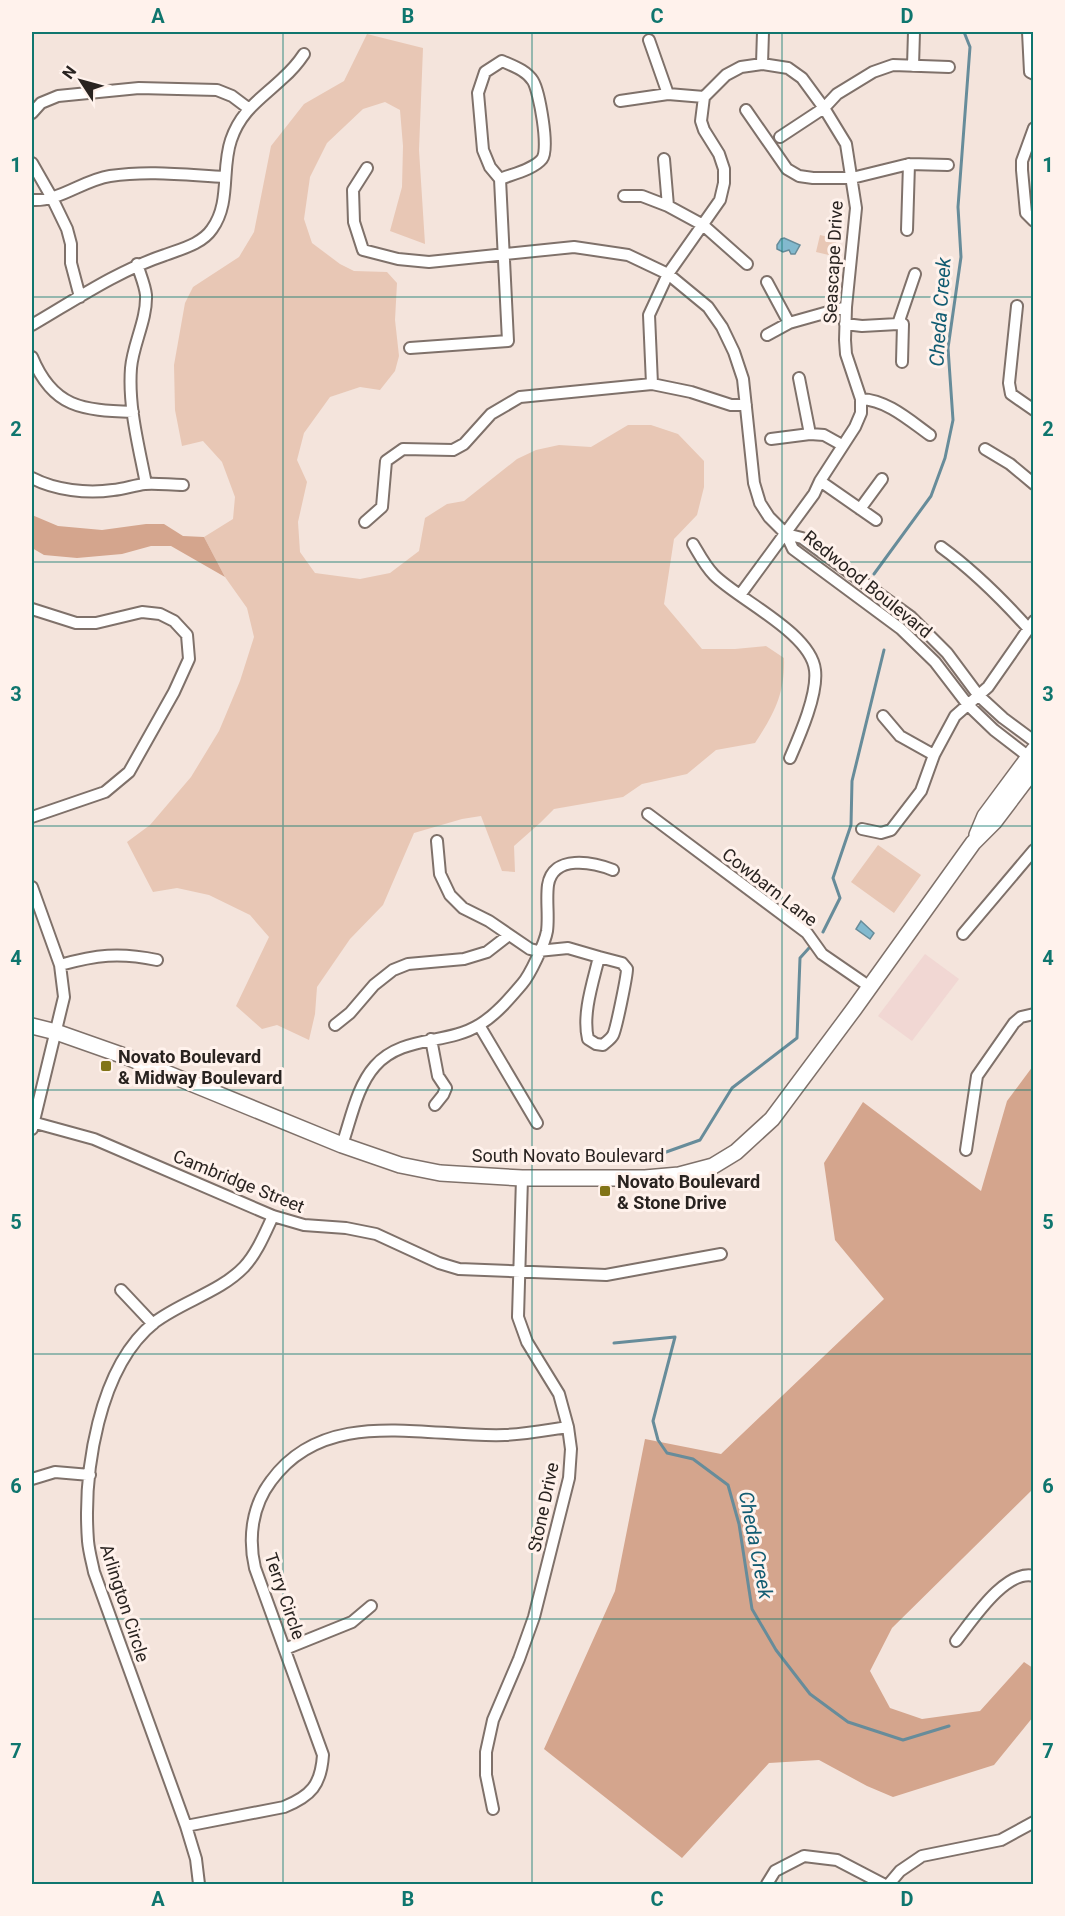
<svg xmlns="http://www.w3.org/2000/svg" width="1065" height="1916" font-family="Roboto,sans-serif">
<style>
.industrial{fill:#f1d7d3}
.green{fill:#e8c7b5}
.forest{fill:#d4a58d}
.water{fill:#82b9ce;stroke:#678c9a;stroke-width:1.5}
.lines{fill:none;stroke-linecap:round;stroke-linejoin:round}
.stream{stroke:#678c9a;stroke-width:3}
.street-casing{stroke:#7f716a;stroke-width:14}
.secondary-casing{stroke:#7f716a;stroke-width:18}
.street{stroke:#fff;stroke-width:10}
.secondary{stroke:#fff;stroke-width:15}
.grid{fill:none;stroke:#0f766e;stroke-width:1.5;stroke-opacity:0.55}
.poi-dot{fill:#817417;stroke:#fff2ec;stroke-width:2}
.labels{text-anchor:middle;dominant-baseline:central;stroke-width:6;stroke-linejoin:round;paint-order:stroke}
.street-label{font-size:18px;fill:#292320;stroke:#fff2ec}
.poi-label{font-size:18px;font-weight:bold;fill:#292320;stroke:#fff2ec;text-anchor:start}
.water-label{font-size:20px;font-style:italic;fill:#125c72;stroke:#fff2ec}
.neatline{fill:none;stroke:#0f766e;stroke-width:2}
.grid-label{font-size:20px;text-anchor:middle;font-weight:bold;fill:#0f766e}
</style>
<rect width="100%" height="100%" fill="#f4e4dc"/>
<path class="industrial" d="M925,954L959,979L912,1041L878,1016Z"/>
<path class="green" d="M367,34L423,48L419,150L425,244L390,231L402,187L403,146L400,110L385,102L363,109L327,143L310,177L304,219L312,243L340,264L354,271L387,272L397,283L395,320L399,356L395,371L380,390L360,387L330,397L304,433L297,460L307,482L298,522L300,552L315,573L360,579L390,573L419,551L425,518L447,504L464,501L517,459L536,450L559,445L591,447L628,425H651L678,434L704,461V487L697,515L674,539L664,604L702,649H735L766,646L784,658C785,694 774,714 755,743L716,750L687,774L642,784L623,797L554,809L540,823L514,846L515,872L502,871L481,816L462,819L414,833L383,905L350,939L317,987L315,1014L309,1040L277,1025L262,1029L236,1006L269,937L250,915L209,895L177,888L153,892L127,842L150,825L191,777L219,731L240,681L254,637L247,608L225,577L204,537L233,519L235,497L222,462L203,441L182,446L175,410L174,365L185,303L193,287L239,257L254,232L271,146L304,104L344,81Z
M820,235L837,239L833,256L816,252Z
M878,845L921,875L894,913L851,882Z"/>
<path class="forest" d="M32,515L58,526L102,530L146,524H164L183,536L204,537L225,577L171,546H151L122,554L77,558L44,555L32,548Z
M1033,1066V1489L892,1628L870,1671L890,1708L922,1719L980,1711L1024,1662L1033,1668V1717L994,1765L893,1797L867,1786L819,1760L769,1763L682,1858L544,1749L615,1591L645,1439L721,1454L884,1299L835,1240L824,1163L863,1102L981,1191L1007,1101Z"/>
<path class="water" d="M784,238L800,245L795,254H791L789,250L783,252L777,249V245L781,239Z
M861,921L874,933L870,939L856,929Z"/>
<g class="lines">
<path class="stream" d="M874,574L931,496L945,458L953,420L948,348L961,257L958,207L970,47L964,32
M823,932L840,898L833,878L851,825L852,781L884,650
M652,1157L700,1140L732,1088L797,1038L800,958L809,948
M614,1343L675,1337L653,1421L658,1440L667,1453L693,1459L728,1485L739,1524L752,1609L776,1650L810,1694L848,1722L903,1740L949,1726"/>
<defs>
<path id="street" d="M1028,32L1030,72L1034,74
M649,40L668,94
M762,64L763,32
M913,66L914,32
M620,101L668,94L704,97
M746,110L787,169L799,176L813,178H852L909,164L948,165
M32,113L41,103L58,96L139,88L217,90L232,96L248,108
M1034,128L1022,161V170L1026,213L1034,221
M780,137L824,108L837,94L873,72L893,65L949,67
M664,159L668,206L703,225L747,264
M32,163L52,198L67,229L71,244V263L80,297
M367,168L353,190L354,222L363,250L398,259L429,262L574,247L628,255L668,274L708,307L722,327L734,352L743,379L754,483L760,503L769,517L786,534L793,549L901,629L935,662L968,705L994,730L1029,757L1034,756
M624,196H642L668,206
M32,200C59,202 83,180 110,176C148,170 187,175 225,177
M907,230L909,164
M137,264C140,274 145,285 146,295C147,320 133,344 131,368C128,407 139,447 146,484
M767,282L789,323L846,307
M1017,306L1009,383L1011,394L1034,410
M845,324L862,326L898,324L915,274
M898,324H903L902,362
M32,325C75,300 117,271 165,255C181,249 202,244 212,229C231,203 221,169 231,140C241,110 261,99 283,78C291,71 298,63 304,54
M767,335L789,323
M410,348L508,341L500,179L490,167L483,150L478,93L485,72L502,61C513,66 526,70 533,81C539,91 550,149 542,159C534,169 513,174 500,179
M32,357C53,408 82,410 133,412
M799,378L810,434L824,435L842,445
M652,384L649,315L668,274L720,200L724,183V169L719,154L704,130L701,121L704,97L726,75L741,67L762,64L788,68L802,78L824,108L846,144L856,208L846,307L845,340L846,354L861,399V413L855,427L820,481L814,494L740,595
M861,399C887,400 909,420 930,435
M771,439L810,434
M985,449L1010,464L1034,484
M32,478C55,490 87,494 113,490C124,489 135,485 145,484C157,483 170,485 183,485
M820,481L876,520
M860,509L882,479
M365,522L382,507L386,461L403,449L453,450L464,444L491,414L520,397L652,384L691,392L731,405H746
M786,534L802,538L911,617L947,653L979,696L1003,718L1034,741
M693,544C699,554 705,566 714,575C739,600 811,633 815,670C818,694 800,735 790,758
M941,547C974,571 1001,598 1028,628
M32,609L76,623H96L142,612L160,614L174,621L187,635L189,659L174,692L129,772L105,792L32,817
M883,716L900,736L934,755
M648,814L807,933L822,954L870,987
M862,829L881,833L891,830L921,791L934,755L955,716L988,687L1034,621
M437,841L440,874L450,895L463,908L489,921L530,949L538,951L568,948L599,957
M32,887L60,965L64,997L32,1129
M963,934L1034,850
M599,957L622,963L627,969C627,976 616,1030 613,1035C611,1039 606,1042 603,1045L596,1044L588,1039C582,1014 593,982 599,957Z
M60,965C96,955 119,952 157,960
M335,1025L350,1013L374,985L393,970L408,964L464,959L487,952L509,935
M479,1025L537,1123
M431,1039L438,1076L446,1088L443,1095L435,1105
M32,1122L94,1139L273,1216L304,1225L346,1228L376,1234L439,1263L459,1269L606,1275L721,1254
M342,1145C351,1119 357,1086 375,1066C402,1035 447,1045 479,1025C496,1015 510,998 522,984C530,975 545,943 547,931C549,916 546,900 548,885C553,854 593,862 613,870
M966,1150L977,1076L1014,1023L1021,1017L1034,1014
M121,1290L153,1324
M32,1479L55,1472L90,1475
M956,1641C972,1621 1005,1569 1034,1576
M285,1649L352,1622L371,1606
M493,1809L486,1775V1752L493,1720L519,1659L534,1617L569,1478L571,1449L568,1427L559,1394L527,1342L518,1317L522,1178
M186,1826L284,1807C311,1796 321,1785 323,1755L255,1568C248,1538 252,1506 271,1481C326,1405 425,1438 505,1435C526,1434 547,1430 568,1427
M199,1884L196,1859L186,1826L94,1572C92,1562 89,1552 88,1541C83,1473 98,1367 155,1322C183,1301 220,1292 244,1267C257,1253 265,1233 273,1216
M767,1884L775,1871L804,1856L837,1860L883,1884
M889,1884L900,1871L922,1856L1001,1840L1034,1822"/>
<path id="secondary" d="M977,835L985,816L1034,750
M32,1026L56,1032L127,1057L342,1145L400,1165L440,1173L522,1178H645L679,1175L713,1166L736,1152L772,1119L854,1009L973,843L994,822L1034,769"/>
</defs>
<use href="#street" class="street-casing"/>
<use href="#secondary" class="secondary-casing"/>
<use href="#street" class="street"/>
<use href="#secondary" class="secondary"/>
</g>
<path class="grid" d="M283,32V1884M532,32V1884M782,32V1884M32,297H1034M32,562H1034M32,826H1034M32,1090H1034M32,1354H1034M32,1619H1034"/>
<g class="poi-dot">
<rect x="100" y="1060" width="12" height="12" rx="3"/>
<rect x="599" y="1185" width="12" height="12" rx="3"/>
</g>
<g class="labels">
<g class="street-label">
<text transform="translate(833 262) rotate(-87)">Seascape Drive</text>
<text transform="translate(868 584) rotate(39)">Redwood Boulevard</text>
<text transform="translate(770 887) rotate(38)">Cowbarn Lane</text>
<text x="568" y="1155">South Novato Boulevard</text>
<text transform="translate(239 1181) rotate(22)">Cambridge Street</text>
<text transform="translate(543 1507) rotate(-78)">Stone Drive</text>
<text transform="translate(285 1596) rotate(71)">Terry Circle</text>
<text transform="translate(125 1603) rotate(72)">Arlington Circle</text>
</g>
<g class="poi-label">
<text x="118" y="1056">Novato Boulevard<tspan x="118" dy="21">&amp; Midway Boulevard</tspan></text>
<text x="617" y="1181">Novato Boulevard<tspan x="617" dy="21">&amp; Stone Drive</tspan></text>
</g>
<g class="water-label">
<text transform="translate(940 312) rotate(-86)">Cheda Creek</text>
<text transform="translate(756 1545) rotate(79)">Cheda Creek</text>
</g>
</g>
<rect width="1065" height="1916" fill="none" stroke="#fff2ec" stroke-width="66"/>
<g transform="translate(81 81) rotate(306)" stroke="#fff2ec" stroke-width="4.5" paint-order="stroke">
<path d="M0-4.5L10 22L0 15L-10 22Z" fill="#292320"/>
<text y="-9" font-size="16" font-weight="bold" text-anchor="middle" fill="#292320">N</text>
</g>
<rect x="33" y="33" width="999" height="1850" class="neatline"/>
<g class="grid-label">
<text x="158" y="23">A</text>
<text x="408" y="23">B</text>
<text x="657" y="23">C</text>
<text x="907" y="23">D</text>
<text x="16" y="172">1</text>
<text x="1048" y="172">1</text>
<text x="16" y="436">2</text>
<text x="1048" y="436">2</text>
<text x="16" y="701">3</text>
<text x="1048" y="701">3</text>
<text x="16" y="965">4</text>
<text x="1048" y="965">4</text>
<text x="16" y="1229">5</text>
<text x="1048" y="1229">5</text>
<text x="16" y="1493">6</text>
<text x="1048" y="1493">6</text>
<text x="16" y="1758">7</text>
<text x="1048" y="1758">7</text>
<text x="158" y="1906">A</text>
<text x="408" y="1906">B</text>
<text x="657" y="1906">C</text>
<text x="907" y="1906">D</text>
</g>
</svg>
